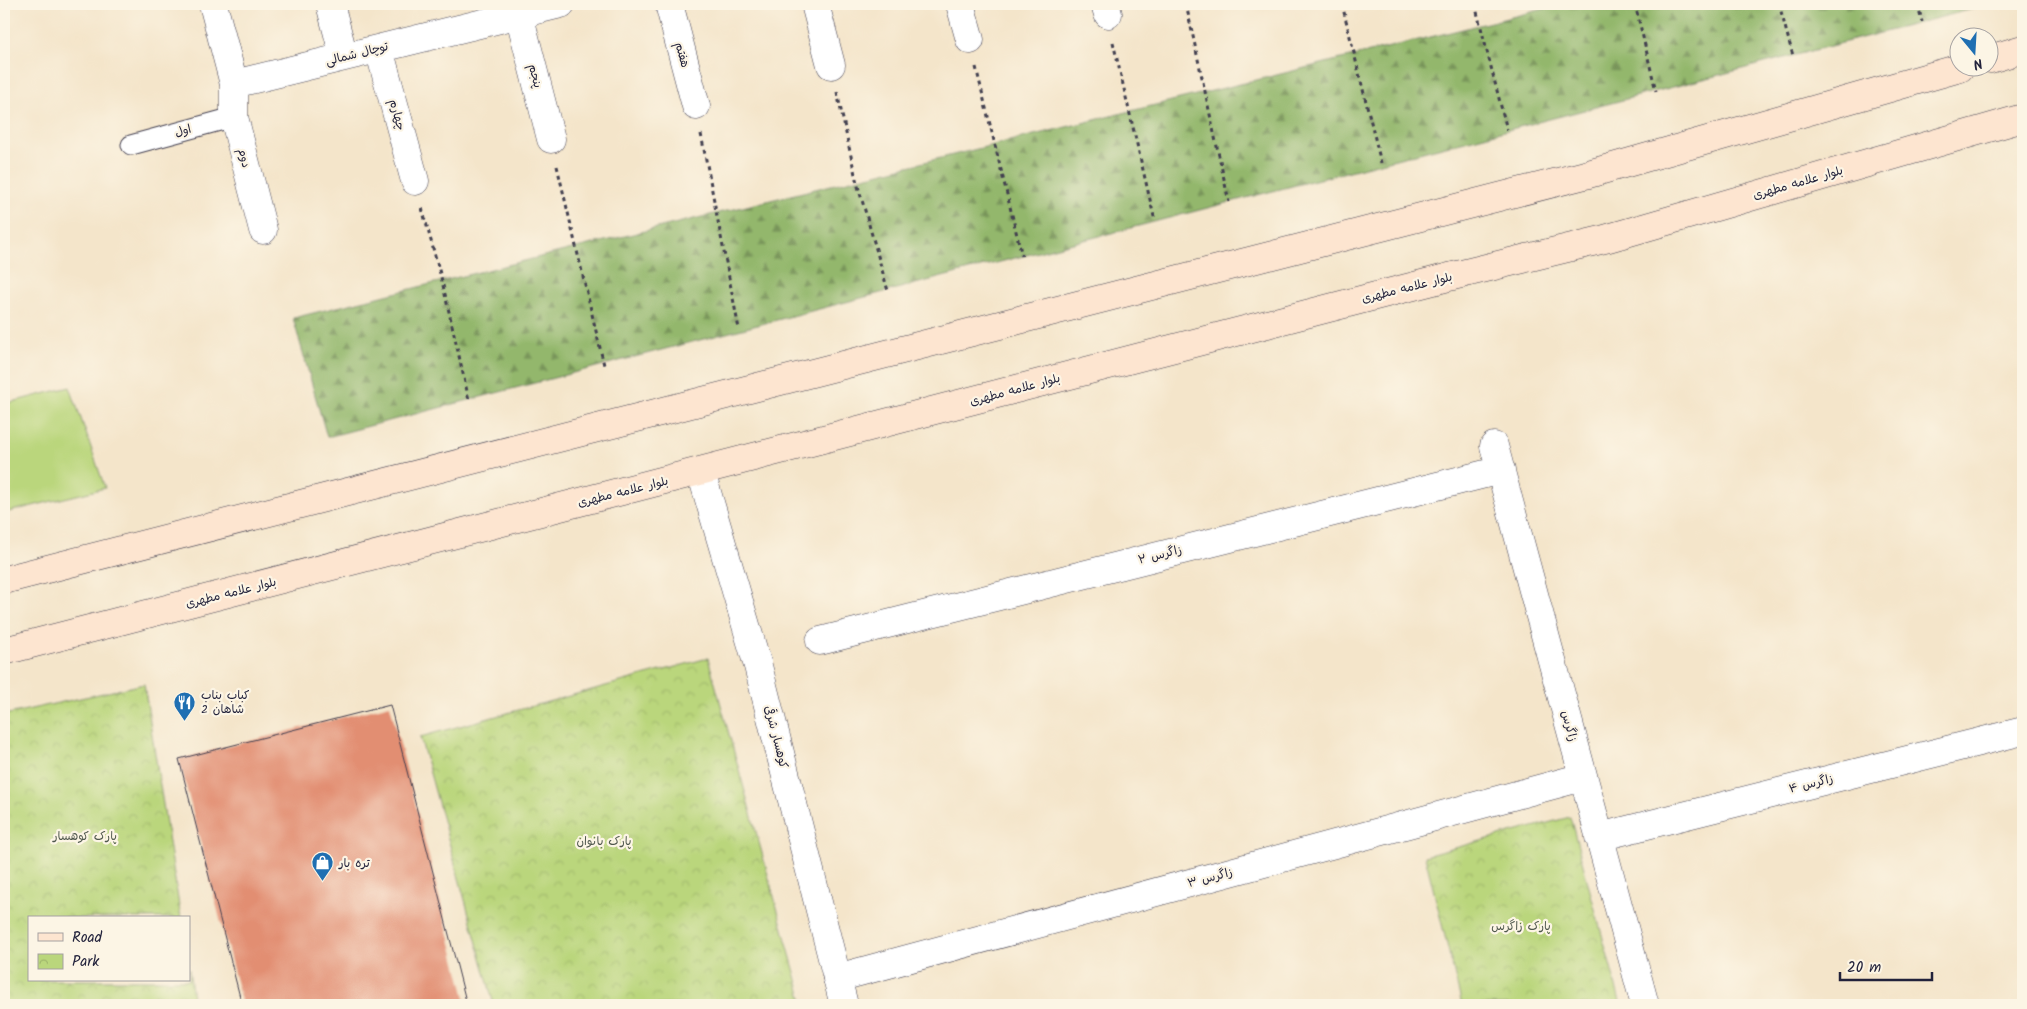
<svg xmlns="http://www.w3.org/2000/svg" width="2027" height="1009" font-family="Kalam,'Playpen Sans Arabic',sans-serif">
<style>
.grass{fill:#bad67c;stroke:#6e7c5c}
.forest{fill:url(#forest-firs);stroke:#5a6c54}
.park{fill:url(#park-crowns);stroke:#6e7c5c}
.building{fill:#e28e72}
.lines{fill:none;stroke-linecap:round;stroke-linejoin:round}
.service-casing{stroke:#423f50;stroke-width:21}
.minor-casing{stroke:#423f50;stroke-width:29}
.tertiary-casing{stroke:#423f50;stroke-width:29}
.secondary-casing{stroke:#423f50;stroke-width:29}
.path{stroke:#423f50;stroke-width:3;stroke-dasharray:4 4;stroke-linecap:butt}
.service{stroke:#fff;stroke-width:19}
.minor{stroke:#fff;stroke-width:28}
.tertiary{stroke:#fff;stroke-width:28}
.secondary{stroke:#fde5d0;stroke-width:28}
.labels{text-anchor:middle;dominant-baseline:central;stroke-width:4.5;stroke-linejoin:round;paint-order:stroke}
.street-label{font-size:12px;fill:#22223b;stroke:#fcf5e5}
.poi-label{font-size:12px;fill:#22223b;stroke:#fcf5e5;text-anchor:start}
.park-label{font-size:12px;fill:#50584e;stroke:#fcf5e5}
</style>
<defs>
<pattern id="forest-firs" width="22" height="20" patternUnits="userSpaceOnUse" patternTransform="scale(1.25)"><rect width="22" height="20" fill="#93b76c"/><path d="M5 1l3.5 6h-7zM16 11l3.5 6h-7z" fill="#78945a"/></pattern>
<pattern id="park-crowns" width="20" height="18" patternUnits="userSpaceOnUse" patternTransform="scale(1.25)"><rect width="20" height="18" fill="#bad67c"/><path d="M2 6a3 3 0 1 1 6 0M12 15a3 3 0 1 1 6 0" fill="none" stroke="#a0b76c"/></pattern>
</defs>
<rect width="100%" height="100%" fill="#fcf5e5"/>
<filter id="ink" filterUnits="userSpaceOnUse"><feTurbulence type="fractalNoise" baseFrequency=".02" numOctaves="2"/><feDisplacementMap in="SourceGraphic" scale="10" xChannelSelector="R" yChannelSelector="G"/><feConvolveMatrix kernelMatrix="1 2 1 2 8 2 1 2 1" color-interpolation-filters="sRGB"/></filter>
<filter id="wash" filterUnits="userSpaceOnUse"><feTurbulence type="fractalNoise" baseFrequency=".0096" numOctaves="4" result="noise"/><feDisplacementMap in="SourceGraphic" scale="20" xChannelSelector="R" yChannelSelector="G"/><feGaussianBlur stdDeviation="1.12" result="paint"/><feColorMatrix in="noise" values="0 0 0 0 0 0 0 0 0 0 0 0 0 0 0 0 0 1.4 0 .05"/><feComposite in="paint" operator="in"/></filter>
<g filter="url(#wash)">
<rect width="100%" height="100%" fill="#f4e5ca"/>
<path class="grass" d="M70,387L105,488L4,513V404Z"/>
<path class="forest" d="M1564,4H1992L327,437L293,318Z"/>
<path class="park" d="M708,658L804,1005H494L420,737Z
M144,684L181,918H29V980H189V969L194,1005H4V715Z
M1570,817L1621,1005H1462L1425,856Z"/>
<g id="blocks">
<path class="building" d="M390,705L467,1005H242L179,759Z"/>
</g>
</g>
<g filter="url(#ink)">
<use href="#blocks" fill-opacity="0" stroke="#423f50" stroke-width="1"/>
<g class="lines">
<defs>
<path id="service" d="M131,145L234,117"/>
<path id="minor" d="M213,4L234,84L561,4
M330,4L344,57
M669,4L696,106
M815,4L831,65
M960,4L970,40
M1105,4L1108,14
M519,14L551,139
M379,49L415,181
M234,84V117L263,230
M1494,446L1645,1005
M820,641L1501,470
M1599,837L2023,731
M837,978L1583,777"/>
<path id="tertiary" d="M701,472L758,666L844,1005"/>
<path id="secondary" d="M1990,59L2023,49
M4,580L1585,175L1960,68
M4,651L1449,277L1605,239L2023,118"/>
</defs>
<use href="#service" class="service-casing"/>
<use href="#minor" class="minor-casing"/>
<use href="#tertiary" class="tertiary-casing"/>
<use href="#secondary" class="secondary-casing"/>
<path class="path" d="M1186,4L1229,202
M1342,4L1381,163
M1475,4L1507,130
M1635,4L1656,91
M1779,4L1793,56
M1918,4L1922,22
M1113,42L1155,221
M976,67L1022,256
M837,92L856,179L888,291
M701,134L739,329
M557,166L604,365
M422,208L442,281L469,400"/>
<use href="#service" class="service"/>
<use href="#minor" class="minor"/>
<use href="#tertiary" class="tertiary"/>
<use href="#secondary" class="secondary"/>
</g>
</g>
<defs>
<symbol id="restaurant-pin" viewBox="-11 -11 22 30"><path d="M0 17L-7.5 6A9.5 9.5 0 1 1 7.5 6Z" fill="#1f6fb2" stroke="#fcf5e5"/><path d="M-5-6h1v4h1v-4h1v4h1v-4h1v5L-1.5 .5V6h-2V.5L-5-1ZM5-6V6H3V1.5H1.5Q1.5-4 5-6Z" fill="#fff"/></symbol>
<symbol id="shop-pin" viewBox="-11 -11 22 30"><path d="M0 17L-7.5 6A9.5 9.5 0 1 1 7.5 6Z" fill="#1f6fb2" stroke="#fcf5e5"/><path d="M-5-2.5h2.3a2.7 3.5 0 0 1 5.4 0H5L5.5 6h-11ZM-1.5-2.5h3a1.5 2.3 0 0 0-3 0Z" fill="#fff"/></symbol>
</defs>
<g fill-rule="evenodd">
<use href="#restaurant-pin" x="172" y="690" width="25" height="34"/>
<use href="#shop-pin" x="310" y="850" width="25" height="34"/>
</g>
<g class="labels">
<g class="street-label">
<text transform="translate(357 54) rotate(-14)">توچال شمالی</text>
<text transform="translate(682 55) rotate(75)">هفتم</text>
<text transform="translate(535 76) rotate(76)">پنجم</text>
<text transform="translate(397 115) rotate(75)">چهارم</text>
<text transform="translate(183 131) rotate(-15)">اول</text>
<text transform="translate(244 158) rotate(76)">دوم</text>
<text transform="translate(1798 183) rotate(-16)">بلوار علامه مطهری</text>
<text transform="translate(1407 288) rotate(-14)">بلوار علامه مطهری</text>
<text transform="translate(1015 390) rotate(-15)">بلوار علامه مطهری</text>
<text transform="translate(623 492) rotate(-14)">بلوار علامه مطهری</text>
<text transform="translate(1160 555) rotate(-14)">زاگرس ۲</text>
<text transform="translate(231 593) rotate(-14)">بلوار علامه مطهری</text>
<text transform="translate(1569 726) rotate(75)">زاگرس</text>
<text transform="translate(776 737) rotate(76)">کوهسار شرقی</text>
<text transform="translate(1811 784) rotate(-14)">زاگرس ۴</text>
<text transform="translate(1210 878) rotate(-15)">زاگرس ۳</text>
</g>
<g class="poi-label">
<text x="201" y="695">کباب بناب<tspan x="201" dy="14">شاهان 2</tspan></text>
<text x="339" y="863">تره بار</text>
</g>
<g class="park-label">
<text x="85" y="836">پارک کوهسار</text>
<text x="604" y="841">پارک بانوان</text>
<text x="1521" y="926">پارک زاگرس</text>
</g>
</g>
<rect width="2027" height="1009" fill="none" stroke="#fcf5e5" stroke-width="20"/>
<rect x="28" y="916" width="162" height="65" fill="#fcf5e5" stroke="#a5a1a1"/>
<rect x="38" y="933" width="25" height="8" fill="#fde5d0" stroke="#a5a1a1"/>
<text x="72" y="942" font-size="15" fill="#22223b">Road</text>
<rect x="38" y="954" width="25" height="15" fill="url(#park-crowns)" stroke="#a5a1a1"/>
<text x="72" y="966" font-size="15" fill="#22223b">Park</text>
<g transform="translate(1974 52) rotate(162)"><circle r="24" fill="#fcf5e5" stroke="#a5a1a1"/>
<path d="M0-4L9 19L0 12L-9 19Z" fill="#1f6fb2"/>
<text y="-8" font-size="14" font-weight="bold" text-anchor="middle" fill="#22223b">N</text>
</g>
<path d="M1840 972v8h92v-8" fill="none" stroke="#22223b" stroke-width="2.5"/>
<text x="1847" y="972" font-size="15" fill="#22223b" stroke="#fcf5e5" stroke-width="4" paint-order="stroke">20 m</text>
</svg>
